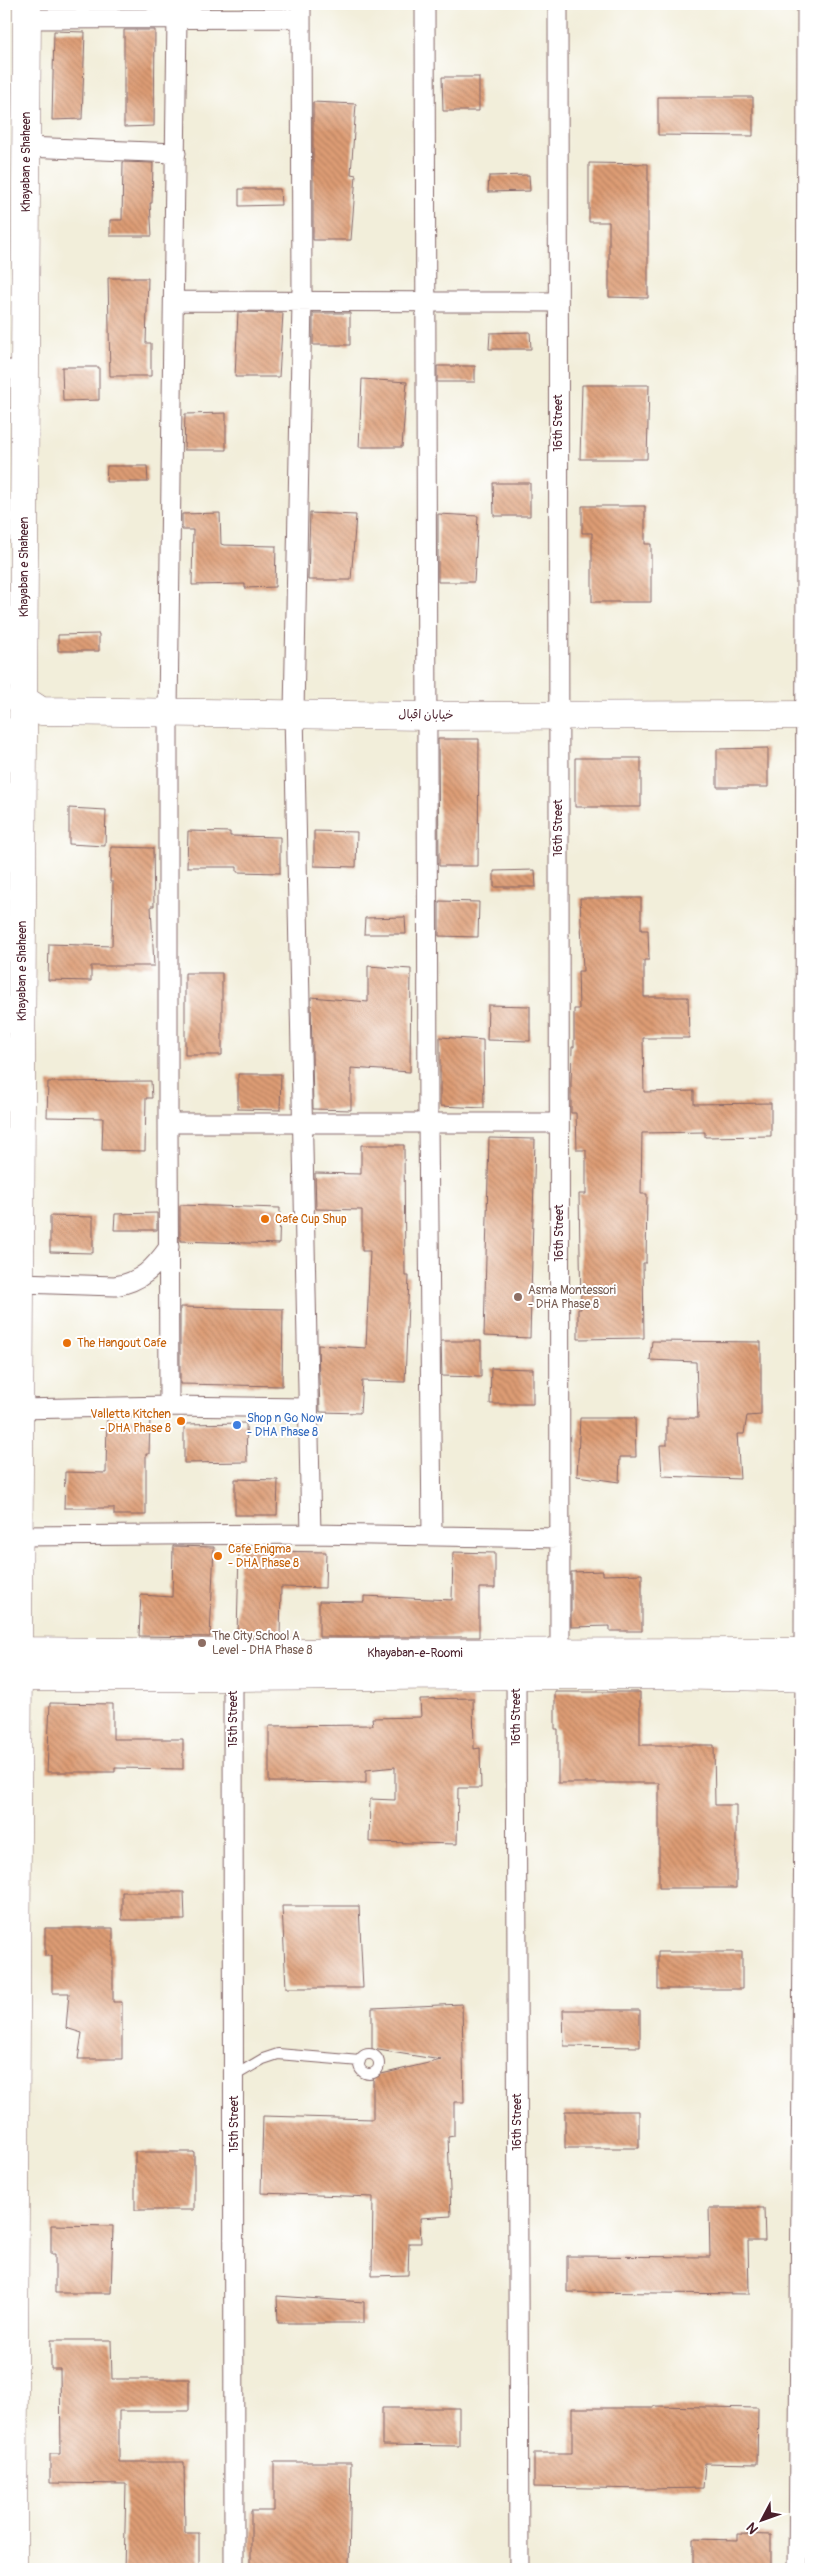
<svg xmlns="http://www.w3.org/2000/svg" width="815" height="2573" font-family="Pangolin,'Playpen Sans Arabic',sans-serif">
<style>
.building{fill:url(#building-back-hatch)}
.lines{fill:none;stroke-linecap:round;stroke-linejoin:round}
.lane-casing{stroke:#856768;stroke-width:12}
.street-casing{stroke:#856768;stroke-width:21}
.secondary-casing{stroke:#856768;stroke-width:29}
.lane{stroke:#fff;stroke-width:10}
.street{stroke:#fff;stroke-width:19}
.secondary{stroke:#fff;stroke-width:28}
.food-dot{fill:#e8710a;stroke:#fff;stroke-width:2}
.education-dot{fill:#8d6e63;stroke:#fff;stroke-width:2}
.shop-dot{fill:#3f7fe0;stroke:#fff;stroke-width:2}
.labels{text-anchor:middle;dominant-baseline:central;stroke-width:4;stroke-linejoin:round;paint-order:stroke}
.street-label{font-size:12px;fill:#4a1f2b;stroke:#fff}
.food-label{font-size:12px;fill:#c56008;stroke:#fff;text-anchor:start}
.education-label{font-size:12px;fill:#785e54;stroke:#fff;text-anchor:start}
.shop-label{font-size:12px;fill:#366cbe;stroke:#fff;text-anchor:start}
</style>
<defs>
<pattern id="building-back-hatch" width="6" height="6" patternUnits="userSpaceOnUse" patternTransform="scale(1.25)"><rect width="6" height="6" fill="#dd9c74"/><path d="M-1 5l2 2M0 0l6 6M5-1l2 2" fill="none" stroke="#b57f5f"/></pattern>
</defs>
<rect width="100%" height="100%" fill="#fff"/>
<filter id="ink" filterUnits="userSpaceOnUse"><feTurbulence type="fractalNoise" baseFrequency=".02" numOctaves="2"/><feDisplacementMap in="SourceGraphic" scale="10" xChannelSelector="R" yChannelSelector="G"/><feConvolveMatrix kernelMatrix="1 2 1 2 8 2 1 2 1" color-interpolation-filters="sRGB"/></filter>
<filter id="wash" filterUnits="userSpaceOnUse"><feTurbulence type="fractalNoise" baseFrequency=".0096" numOctaves="4" result="noise"/><feDisplacementMap in="SourceGraphic" scale="20" xChannelSelector="R" yChannelSelector="G"/><feGaussianBlur stdDeviation="1.12" result="paint"/><feColorMatrix in="noise" values="0 0 0 0 0 0 0 0 0 0 0 0 0 0 0 0 0 1.4 0 .05"/><feComposite in="paint" operator="in"/></filter>
<g filter="url(#wash)">
<rect width="100%" height="100%" fill="#f2eeda"/>
<g id="blocks">
<path class="building" d="M124,30H155L154,126L124,127Z
M54,31L85,32L82,119L52,120Z
M442,77H479V111H443Z
M658,97H753V136L658,135Z
M313,102L356,104L351,174L356,175L351,240H313Z
M123,162L153,163L152,203H150L152,236H110V220H122Z
M589,163L648,164V298L609,297V222H589Z
M529,175L530,191L488,192L489,176Z
M239,189H280L281,205L239,206Z
M108,278H148L146,343H151V376H110Z
M238,312L283,313L279,377H235Z
M313,313H350V345H313Z
M530,332L531,349H489L490,333Z
M437,366H475V382H437Z
M62,367H99V400L63,401Z
M362,379L407,382L402,447H359Z
M582,385H649L647,459H580Z
M226,413V450H184L185,414Z
M107,466H147L148,482H106Z
M493,483H530V516H494Z
M582,506H645V544H651V602H592V533H582Z
M220,513L221,544L224,545L276,546L275,587L245,588V584L192,585L193,530H182V514Z
M310,513L356,515L351,580H308Z
M438,514L478,516L474,582H438Z
M99,634V651H58V635Z
M438,739H479L478,866H439Z
M768,748V787H717V749Z
M575,758H641V807H575Z
M69,808L106,810L105,846L69,844Z
M188,831L230,832V836L280,837V873L237,872V867H187Z
M314,831L357,832L356,867L314,866Z
M111,847L153,848L154,906H151L154,966H91V981L48,980L49,944L112,946L113,882H110Z
M535,870L536,887H494V871Z
M580,898H641V930H648L649,960H644V997H688L689,1038H643L644,1092L694,1091V1104L771,1103V1136L705,1137V1132L642,1133L641,1194H647L646,1263H643L644,1338L578,1339V1309H581L579,1194H586V1150H577L576,1113H571V1083L572,1047H574V1009H579L578,971H583Z
M439,901L479,902L478,937L439,936Z
M405,917L406,934H364L365,918Z
M368,966L411,969L410,1072L351,1068V1110L313,1109L311,997L368,1002Z
M185,973H222V1055H185Z
M488,1005L530,1006V1041L487,1040Z
M440,1037L483,1040L484,1108L440,1106Z
M238,1074H281L280,1110L238,1109Z
M151,1081L152,1098H146L145,1151L102,1150L103,1118L47,1117L48,1082Z
M489,1138L535,1139L530,1338L484,1336Z
M361,1145H404L405,1276H409L405,1382L362,1381L360,1413L320,1412L318,1345L366,1348L370,1251H362V1210L316,1209L315,1173L361,1174Z
M180,1205L280,1208L279,1244L180,1241Z
M157,1213V1230H114L115,1214Z
M50,1216L93,1217V1253L50,1252Z
M180,1307L283,1309L282,1386L180,1384Z
M441,1341H481V1377L442,1376Z
M652,1341L761,1342V1415L747,1416L744,1434H737L740,1479L662,1476L660,1445H667V1418H698L696,1362L650,1360Z
M491,1368L533,1369V1404H490Z
M107,1418H150L149,1454H146V1515H114V1508H64L65,1472L106,1473Z
M580,1418H635L636,1457H620L619,1482L577,1476Z
M246,1423L247,1462L184,1463V1424Z
M235,1479L278,1480L277,1515H235Z
M173,1546L214,1547L210,1637L139,1636L141,1595L172,1597Z
M239,1548L262,1549V1551L326,1552L325,1588L281,1587L280,1637H237Z
M453,1552L495,1553V1588H479V1637H319V1601L364,1602V1596L452,1600Z
M603,1571V1575L642,1574V1631H610V1626L571,1627V1572Z
M555,1692H640V1745H714L715,1805H736V1888H659V1783H558V1729H555Z
M473,1698L474,1749L480,1748L481,1788H458L457,1844L369,1842L370,1799L395,1800V1767L366,1770V1783L269,1782V1726L373,1725L372,1718L421,1717L420,1699Z
M50,1703L113,1704V1739H183V1769L115,1768V1772H47Z
M122,1892H184L185,1920H122Z
M282,1906H359L363,1988H286Z
M45,1928H113V2002H122V2059H78L82,2033L66,2028L69,1993H52V1956H45Z
M658,1952H742V1989H658Z
M462,2004L464,2102H454V2136L448,2137L451,2216L420,2218L421,2243H409L408,2275L372,2276L373,2197L261,2193L263,2116L373,2119V2076L441,2060L372,2049V2008Z
M563,2010H640V2047L564,2046Z
M565,2111H639V2148H565Z
M135,2152H194V2210H135Z
M709,2208H764L765,2241H748L749,2294L567,2292V2256L710,2257Z
M51,2225L113,2226L111,2293H55V2254H51Z
M277,2296L364,2302V2323H278Z
M51,2340H111L112,2379H189V2411H119V2462H184L185,2533H199V2569H124L126,2484L50,2483V2454H61L60,2369H51Z
M654,2406L758,2408L757,2464L705,2463L703,2488L649,2489L534,2487V2453H572V2408H654Z
M382,2408H459V2446L382,2445Z
M274,2462H351L349,2569H251V2511H274Z
M738,2534L771,2535V2569H693V2539L738,2540Z"/>
</g>
</g>
<g filter="url(#ink)">
<use href="#blocks" fill-opacity="0" stroke="#856768" stroke-width="1"/>
<g class="lines">
<defs>
<path id="lane" d="M359 2064a10 10 0 1 1 20 0a10 10 0 1 1-20 0Z
M234,2076L263,2059L278,2054L360,2061"/>
<path id="street" d="M301,4L302,302L294,712L311,1534
M425,4L428,1123L432,1536
M558,4L560,1652
M177,17L168,711V1123H558
M26,19L300,18
M26,147L176,153
M175,301L558,302
M4,370H25
M4,700H24
M4,728L23,727
M168,1123L169,1406
M20,1283L115,1286C141,1282 154,1268 169,1247
M19,1409L169,1406L308,1408
M19,1536L311,1534L559,1538
M804,1652L807,4
M516,1675L519,2569
M233,1679L234,2569
M798,2569L805,1678"/>
<path id="secondary" d="M24,700L41,711L427,716L811,715
M18,1651L233,1653L811,1652
M18,1677C283,1679 547,1671 811,1678
M13,2569L27,4"/>
</defs>
<use href="#lane" class="lane-casing"/>
<use href="#street" class="street-casing"/>
<use href="#secondary" class="secondary-casing"/>
<use href="#lane" class="lane"/>
<use href="#street" class="street"/>
<use href="#secondary" class="secondary"/>
</g>
</g>
<g class="food-dot">
<circle cx="265" cy="1219" r="5"/>
<circle cx="67" cy="1343" r="5"/>
<circle cx="181" cy="1421" r="5"/>
<circle cx="218" cy="1556" r="5"/>
</g>
<g class="education-dot">
<circle cx="518" cy="1297" r="5"/>
<circle cx="202" cy="1643" r="5"/>
</g>
<circle class="shop-dot" cx="237" cy="1425" r="5"/>
<g class="labels">
<g class="street-label">
<text transform="translate(26 162) rotate(-90)">Khayaban e Shaheen</text>
<text transform="translate(558 423) rotate(-90)">16th Street</text>
<text transform="translate(24 567) rotate(-90)">Khayaban e Shaheen</text>
<text transform="translate(426 715) rotate(1)">خیابان اقبال</text>
<text transform="translate(558 828) rotate(-90)">16th Street</text>
<text transform="translate(22 971) rotate(-90)">Khayaban e Shaheen</text>
<text transform="translate(559 1233) rotate(-90)">16th Street</text>
<text x="415" y="1653">Khayaban-e-Roomi</text>
<text transform="translate(516 1717) rotate(-90)">16th Street</text>
<text transform="translate(233 1719) rotate(-90)">15th Street</text>
<text transform="translate(517 2122) rotate(-90)">16th Street</text>
<text transform="translate(234 2124) rotate(-90)">15th Street</text>
</g>
<g class="food-label">
<text x="275" y="1219">Cafe Cup Shup</text>
<text x="77" y="1343">The Hangout Cafe</text>
<text x="171" y="1414" text-anchor="end">Valletta Kitchen<tspan x="171" dy="14">- DHA Phase 8</tspan></text>
<text x="228" y="1549">Cafe Enigma<tspan x="228" dy="14">- DHA Phase 8</tspan></text>
</g>
<g class="education-label">
<text x="528" y="1290">Asma Montessori<tspan x="528" dy="14">- DHA Phase 8</tspan></text>
<text x="212" y="1636">The City School A<tspan x="212" dy="14">Level - DHA Phase 8</tspan></text>
</g>
<g class="shop-label">
<text x="247" y="1418">Shop n Go Now<tspan x="247" dy="14">- DHA Phase 8</tspan></text>
</g>
</g>
<rect width="815" height="2573" fill="none" stroke="#fff" stroke-width="20"/>
<g transform="translate(762 2520) rotate(229)" stroke="#ffffff" stroke-width="4" paint-order="stroke">
<path d="M0-4L9 19L0 12L-9 19Z" fill="#4a1f2b"/>
<text y="-8" font-size="14" font-weight="bold" text-anchor="middle" fill="#4a1f2b">N</text>
</g>
</svg>
